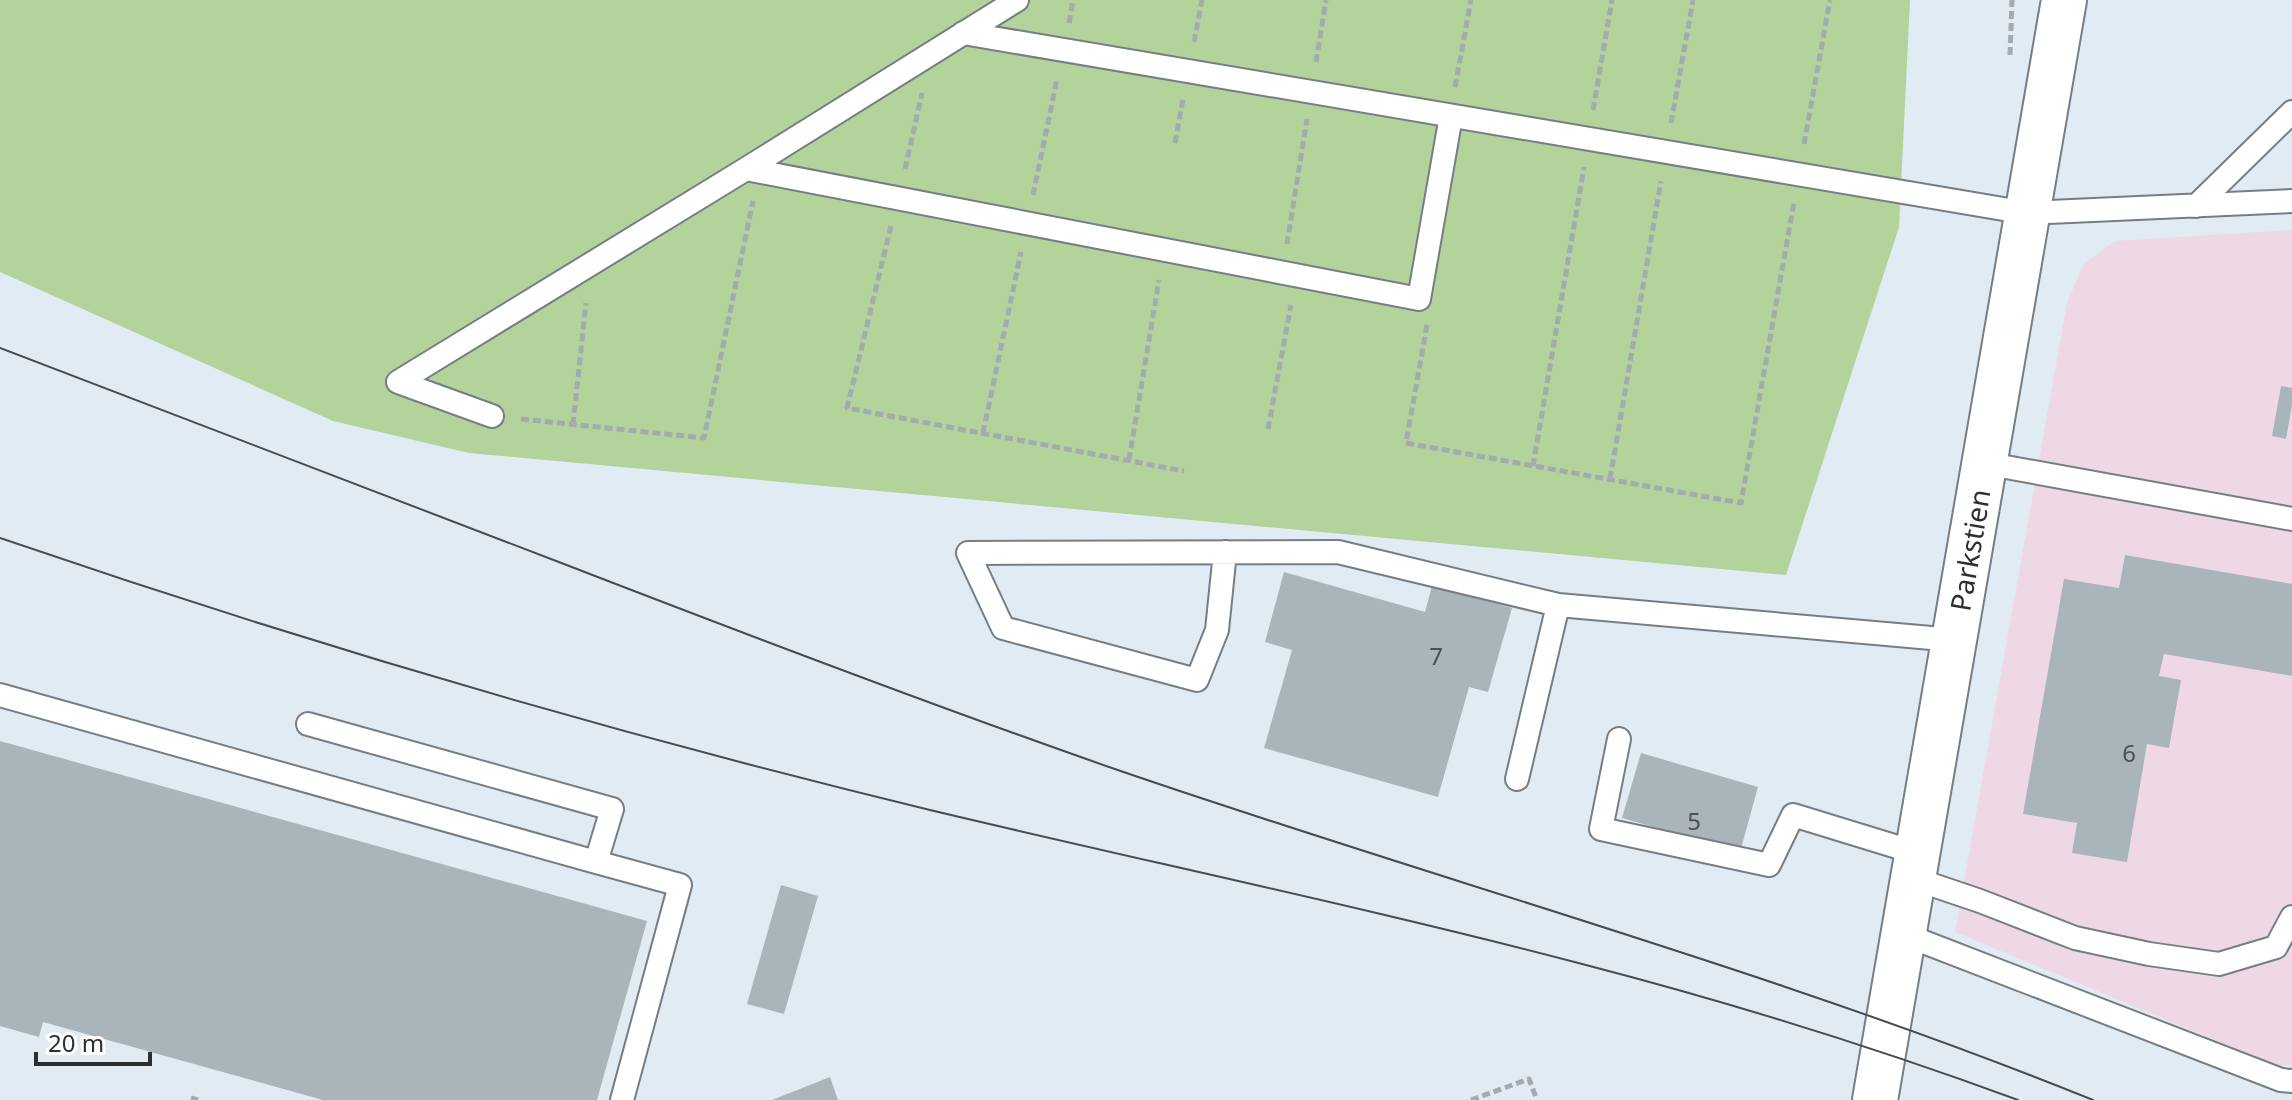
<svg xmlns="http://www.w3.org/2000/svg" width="2292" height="1100" font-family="'Noto Sans',sans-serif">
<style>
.industrial{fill:#efd8e5}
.green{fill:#b3d39a}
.building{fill:#aab4bb}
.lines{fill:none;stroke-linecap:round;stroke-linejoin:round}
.service-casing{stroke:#757e85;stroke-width:26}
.minor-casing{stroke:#757e85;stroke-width:48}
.path{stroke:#a3abb1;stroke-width:5;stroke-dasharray:8 4;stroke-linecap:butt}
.service{stroke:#fff;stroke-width:22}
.minor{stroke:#fff;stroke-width:44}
.tram{stroke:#474c50;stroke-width:2}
.labels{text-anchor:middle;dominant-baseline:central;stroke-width:7;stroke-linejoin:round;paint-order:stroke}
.number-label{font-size:24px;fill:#4c5155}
.street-label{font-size:28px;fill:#2c3033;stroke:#fff}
</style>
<rect width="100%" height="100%" fill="#e1ebf3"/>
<path class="industrial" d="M2292,230V1065H2275L1955,932L2067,303L2084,263L2115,241Z"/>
<path class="green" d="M0,0H1910L1899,227L1786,575L469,453L333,421L0,272Z"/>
<path class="building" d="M2281,386L2292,388V405L2286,439L2272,436Z
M2125,555L2292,584V676L2164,654L2159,676L2181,680L2169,748L2147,744L2127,862L2072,853L2077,823L2023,814L2064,579L2119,588Z
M1284,572L1425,612L1432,586L1512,608L1488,692L1469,687L1438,797L1264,748L1292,650L1265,642Z
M0,741L647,921L597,1100H323L43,1022L39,1037L0,1026Z
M1641,753L1758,787L1740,852L1622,818Z
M781,885L818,896L784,1014L747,1004Z
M830,1077L838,1100H772Z"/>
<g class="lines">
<defs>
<path id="service" d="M963,33L2027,213L2292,201
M746,169L1419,299L1451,116
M2196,206L2292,112
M492,416L398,382L746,169L1017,0
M1984,463L2292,519
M1225,552L1217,630L1197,680L1003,628L968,553L1338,552L1558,605L1954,640
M0,695L596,862L612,809L308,724
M1619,739L1601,829L1769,865L1793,815L1917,853
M1517,779L1558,605
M596,862L680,885L622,1100
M1912,878L1980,901L2075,938L2149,954L2219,964L2276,947L2292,917
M1903,934L2281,1080L2292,1081"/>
<g id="minor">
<path id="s1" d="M1875,1100L2064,0"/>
</g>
</defs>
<use href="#service" class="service-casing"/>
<use href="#minor" class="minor-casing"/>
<path class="path" d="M1069,23L1073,0
M1194,42L1202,0
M2010,55L2012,0
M1316,62L1326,0
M1455,87L1471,0
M1593,110L1612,0
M1671,123L1693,0
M1175,143L1183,99
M1804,144L1830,0
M905,169L922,93
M1033,195L1057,79
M891,226L847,408L1184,471
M1287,244L1307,119
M1427,325L1406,443L1741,503L1794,202
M521,419L704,438L753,201
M573,425L586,303
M1268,429L1291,305
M983,433L1021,252
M1129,460L1159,280
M1533,466L1584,167
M1610,479L1661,181
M191,1098L198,1100
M1471,1100L1529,1079L1537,1100"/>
<use href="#service" class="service"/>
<use href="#minor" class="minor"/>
<path class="tram" d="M0,348C188,420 376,492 564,564C745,634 926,703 1109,767C1436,880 1772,970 2093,1100
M0,538C306,643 616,734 930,810C1148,862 1369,908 1586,965C1732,1003 1877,1048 2018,1100"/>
</g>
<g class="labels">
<g class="number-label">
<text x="1436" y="655">7</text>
<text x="2129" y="752">6</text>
<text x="1694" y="820">5</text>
</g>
<g class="street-label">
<text stroke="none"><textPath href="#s1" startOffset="558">Parkstien</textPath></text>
</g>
</g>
<path d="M36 1052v12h114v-12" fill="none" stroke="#2c3033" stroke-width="4"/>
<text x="48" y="1052" font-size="24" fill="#2c3033" stroke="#ffffff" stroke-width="6" paint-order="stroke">20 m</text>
</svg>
